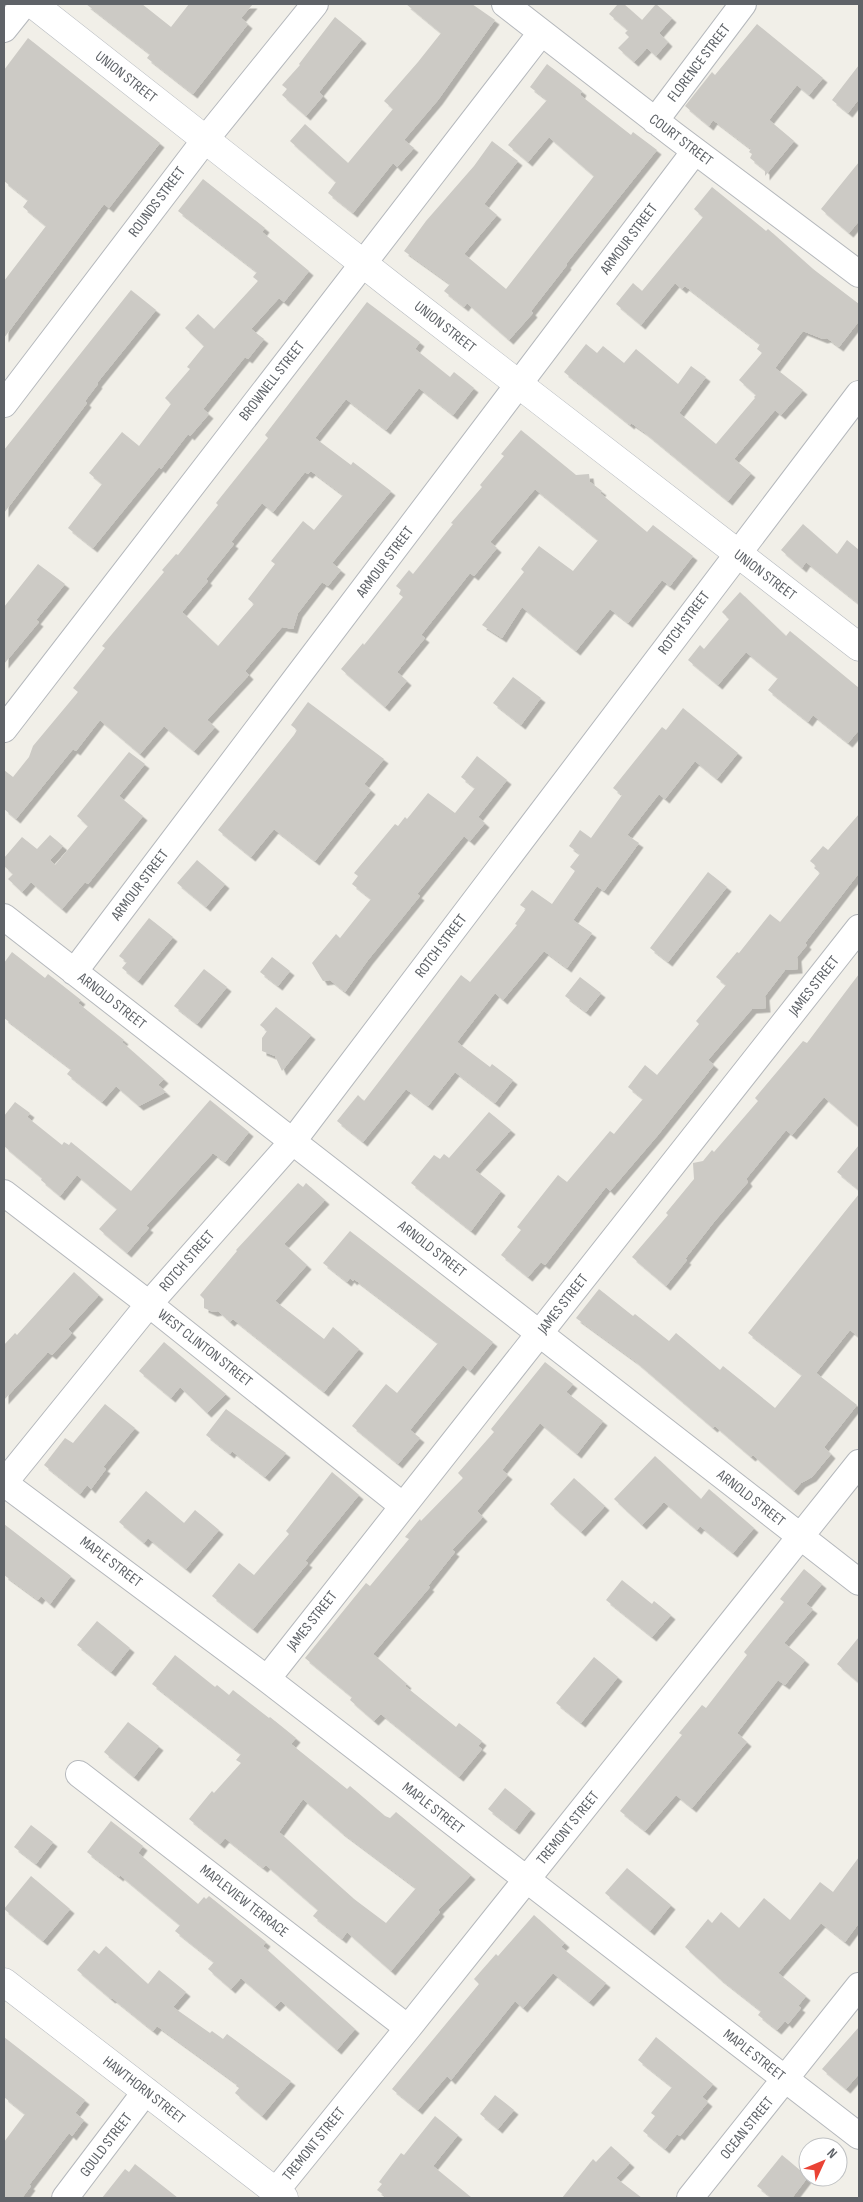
<svg xmlns="http://www.w3.org/2000/svg" width="863" height="2202" font-family="'Sofia Sans Condensed',sans-serif">
<style>
.building{fill:#cccac5;fill-rule:evenodd;filter:url(#shadow)}
.lines{fill:none;stroke-linecap:round;stroke-linejoin:round}
.street-casing{stroke:#b5b8bc;stroke-width:28}
.secondary-casing{stroke:#b6babf;stroke-width:29}
.street{stroke:#fff;stroke-width:26}
.secondary{stroke:#fff;stroke-width:28}
.labels{text-anchor:middle;dominant-baseline:central;stroke-width:4;stroke-linejoin:round;paint-order:stroke}
.street-label{font-size:15px;fill:#5f6368;stroke:#fff}
</style>
<defs>
<filter id="shadow"><feDropShadow dx="4.5" dy="4.5" stdDeviation="0" flood-color="#0004"/></filter>
</defs>
<rect width="100%" height="100%" fill="#f1efe8"/>
<path class="building" d="M86,4H142L171,27L189,4H253L241,18L248,24L193,94L147,58L150,54Z
M406,4H472L495,20L438,100L404,140L414,148L397,167L393,163L353,213L328,193L336,182L290,141L305,124L348,163L393,109L384,101L418,62L441,33Z
M618,4H624L642,20L656,4L672,18L659,33L668,42L656,56L647,48L634,62L618,48L629,37L625,33L628,30L609,14Z
M335,17L362,39L319,92L323,96L306,116L282,95L287,89L282,85L300,65L299,64Z
M757,24L823,78L809,95L797,85L769,120L794,141L765,176V170L750,158L752,154L749,152L751,149L713,120L709,126L685,106L712,72L715,75Z
M28,38L160,143L109,208L104,204L4,338V281L46,226L23,207L28,200L4,181V70Z
M547,64L582,91L580,95L631,135L633,132L657,150L566,264L567,265L531,311L533,313L509,340L467,303L464,307L444,291L450,284L404,251L426,221L474,166L492,141L518,161L484,204L497,215L464,254L506,289L594,176L549,137L528,162L508,145L547,100L530,87Z
M859,65V99L848,113L832,100Z
M859,162V221L849,233L821,209Z
M203,179L265,228L262,232L309,271L284,302L279,298L251,329L264,339L248,359L245,357L203,409L209,414L190,436L188,434L161,469L159,467L93,548L68,528L102,484L89,473L122,432L139,446L171,404L165,398L190,369L187,367L204,346L185,328L198,314L214,329L258,281L253,277L257,272L178,211Z
M712,187L766,231L768,229L813,269L859,304V321L839,347L827,338L823,339L803,331L775,368L803,390L781,415L775,410L734,459L751,473L728,501L644,432L631,423L630,425L564,372L586,344L597,353L603,346L624,363L636,349L678,384L691,366L706,377L679,413L716,444L755,398L754,397L756,395L739,380L762,353L757,349L760,344L685,286L682,289L675,283L641,325L616,304L633,283L642,291L703,217L694,209Z
M131,290L156,310L97,383L98,384L85,401L87,403L4,513V450Z
M367,302L420,342L415,349L450,377L454,372L474,388L453,415L419,388L386,430L346,399L315,438L351,465L353,462L391,491L332,563L341,570L328,586L322,582L298,613L293,629L282,627L245,671L249,675L207,720L215,727L194,751L164,726L140,754L100,720L76,751L73,749L16,819L4,809V770L13,777L29,757L33,746L78,692L73,688L105,648L102,646L164,572L162,570L176,554L178,555L218,505L216,503L268,438L265,435ZM311,471L343,495L314,530L303,521L271,561L275,564L248,599L254,604L218,646L182,612L208,581L206,579L234,544L231,542L262,503L273,512L305,472L308,474Z
M521,430L576,475L589,474L590,482L602,491L600,493L647,532L653,525L693,556L670,586L662,580L628,623L610,609L576,651L522,607L502,638L482,625L524,572L521,569L539,546L573,571L598,540L535,489L490,542L497,548L474,576L470,573L421,635L425,638L397,672L407,681L385,707L341,669L363,643L364,645L403,597L399,594L401,590L396,586L409,570L413,574L453,524L451,523L482,487L480,485L504,456L501,454Z
M803,524L837,554L847,540L859,550V604L806,562L802,568L781,550Z
M38,564L65,584L36,620L39,622L4,664V607Z
M740,592L786,636L790,631L859,688V730L848,743L813,715L808,722L768,690L778,678L746,652L718,685L688,660L700,645L704,649L729,619L722,612Z
M513,677L541,698L521,725L493,703Z
M308,702L384,759L364,784L371,790L315,861L274,829L251,857L218,830L294,735L297,730L291,725Z
M683,708L738,753L717,779L695,761L665,799L659,794L627,835L639,843L604,891L597,886L573,920L592,933L567,968L544,951L503,1000L495,993L457,1042L490,1067L492,1064L513,1080L495,1103L455,1072L428,1106L406,1089L363,1142L337,1121L358,1095L364,1101L461,975L470,982L517,925L515,924L526,909L520,905L532,890L552,904L575,871L570,867L580,854L569,846L580,830L591,838L622,795L613,788L662,727L666,730Z
M129,752L145,764L119,796L143,816L88,884L85,882L62,909L31,882L22,892L8,879L13,874L4,866V858L22,837L37,849L50,835L63,846L50,860L55,865L88,826L77,816Z
M477,756L507,780L478,817L485,823L470,841L464,836L417,894L420,896L368,960L345,992L330,980L323,981L312,963L336,934L340,938L371,899L352,884L358,876L354,873L395,824L398,826L405,817L407,819L428,793L455,813L475,788L461,777Z
M859,814V873L805,943L807,945L797,957L798,969L785,970L765,996L766,1008L752,1009L708,1060L714,1065L658,1135L610,1191L606,1187L545,1265L541,1262L528,1277L501,1255L521,1230L517,1227L558,1175L567,1182L610,1131L614,1134L643,1099L628,1087L645,1065L657,1075L699,1024L696,1021L726,985L716,977L737,952L739,953L770,914L780,922L820,873L814,868L816,866L810,861L823,846L828,850Z
M197,860L225,884L206,907L177,883Z
M708,872L727,887L668,962L650,948Z
M149,918L173,937L138,981L122,968L127,962L119,956Z
M12,952L45,978L48,974L81,1000L78,1003L124,1040L122,1042L164,1079L158,1085L166,1092L139,1106L116,1086L102,1102L67,1074L71,1069L4,1018V963Z
M272,957L290,971L278,986L260,972Z
M204,969L227,987L197,1024L174,1006Z
M859,974V1127L824,1097L792,1135L786,1130L746,1179L748,1182L714,1222L685,1259L687,1260L666,1286L632,1257L668,1215L666,1213L694,1179L693,1163L703,1161L712,1150L714,1152L758,1101L755,1098L803,1041L807,1043Z
M580,977L601,993L586,1012L565,996Z
M276,1007L311,1035L282,1071L275,1056L262,1051V1038L267,1031L260,1025Z
M210,1100L249,1132L225,1162L213,1153L146,1226L149,1228L127,1253L99,1229L117,1209L77,1175L60,1196L41,1180L42,1178L4,1146V1116L15,1102L30,1113L27,1117L62,1145L64,1142L69,1145L71,1142L131,1191Z
M489,1112L511,1130L475,1170L501,1191L471,1231L411,1183L434,1155L440,1159L444,1154L449,1158Z
M859,1145V1190L837,1172Z
M298,1183L303,1187L306,1183L325,1200L284,1244L307,1265L275,1301L324,1339L333,1327L359,1349L324,1392L233,1319L230,1322L218,1311L213,1312L204,1308V1299L200,1295L237,1251L236,1250Z
M859,1194V1337L850,1330L816,1373L857,1405L824,1447L831,1454L812,1477L801,1483L794,1491L753,1455L751,1457L715,1426L713,1428L635,1361L576,1318L599,1289L633,1316L635,1314L669,1341L676,1333L720,1370L723,1366L775,1408L802,1375L748,1333Z
M350,1231L493,1342L470,1371L463,1365L410,1430L420,1438L398,1464L352,1426L386,1384L397,1393L438,1343L354,1279L353,1281L350,1278L347,1282L323,1263Z
M74,1272L99,1295L68,1329L72,1333L52,1355L48,1352L4,1400V1345L15,1333L17,1335Z
M164,1342L226,1394L207,1413L180,1387L171,1398L139,1371Z
M545,1362L573,1384L566,1392L603,1421L577,1454L540,1423L502,1470L508,1475L477,1511L483,1517L452,1550L455,1552L428,1586L430,1587L373,1654L407,1684L405,1686L456,1727L459,1723L482,1741L478,1746L482,1749L459,1777L381,1714L374,1721L350,1700L352,1697L305,1658L366,1583L370,1586L409,1539L405,1537L420,1519L421,1521L463,1478L458,1473L494,1432L491,1429Z
M105,1404L135,1428L103,1467L106,1469L91,1489L87,1485L80,1494L44,1465L65,1438L73,1443Z
M226,1409L286,1453L265,1477L232,1451L230,1454L206,1435Z
M655,1456L701,1499L709,1489L754,1528L733,1553L700,1526L697,1530L664,1502L642,1525L614,1499Z
M332,1472L359,1495L305,1561L308,1563L253,1629L212,1596L239,1563L254,1575L289,1534L286,1531Z
M574,1478L605,1506L581,1532L550,1504Z
M146,1491L184,1523L195,1510L219,1530L186,1569L148,1538L144,1543L119,1522Z
M4,1524L71,1576L50,1604L41,1596L38,1600L4,1575Z
M804,1569L822,1584L806,1604L813,1609L784,1643L805,1660L785,1685L778,1680L737,1733L747,1742L692,1808L676,1795L645,1831L620,1811L682,1735L679,1733L702,1705L706,1708L747,1655L744,1652L784,1602L780,1599Z
M622,1580L652,1604L654,1601L671,1615L652,1637L606,1600Z
M97,1621L130,1648L111,1672L77,1645Z
M859,1637V1683L837,1664Z
M175,1655L215,1687L217,1685L229,1695L233,1690L269,1718L270,1717L296,1738L291,1744L347,1789L350,1786L385,1816L390,1818L396,1812L471,1875L438,1910L440,1912L391,1971L347,1932L342,1939L313,1916L318,1910L266,1865L263,1868L225,1838L220,1844L189,1819L212,1791L214,1793L241,1763L236,1760L241,1754L152,1684ZM303,1799L341,1832L416,1888L386,1923L354,1899L279,1832Z
M594,1657L618,1677L581,1723L556,1703Z
M128,1722L159,1746L134,1777L104,1752Z
M505,1788L531,1809L515,1830L488,1809Z
M111,1821L143,1846L138,1853L198,1904L204,1897L206,1899L209,1896L266,1942L263,1946L355,2029L337,2050L281,2001L275,2007L241,1978L231,1989L208,1969L214,1962L175,1931L180,1925L120,1875L119,1877L87,1852Z
M31,1825L53,1842L36,1864L14,1847Z
M859,1857V1923L845,1942L821,1923L778,1973L806,1996L798,2006L801,2008L788,2024L785,2021L777,2030L758,2015L761,2011L719,1978L685,1947L708,1919L712,1923L721,1912L739,1928L764,1898L790,1920L820,1882L833,1892Z
M627,1868L671,1905L650,1931L605,1893Z
M31,1876L70,1909L43,1941L4,1909Z
M534,1915L565,1943L561,1947L606,1983L589,2002L553,1973L523,2008L515,2001L451,2080L447,2076L418,2110L392,2089L479,1984L474,1979L496,1954L498,1956Z
M106,1946L148,1984L159,1970L186,1992L173,2007L210,2033L212,2031L223,2039L227,2034L291,2081L262,2116L235,2093L239,2088L236,2086L237,2084L157,2026L153,2031L112,1998L111,1999L77,1970L94,1950L99,1954Z
M859,2027V2074L846,2089L822,2069Z
M4,2037L85,2100L75,2113L84,2120L72,2136L69,2133L29,2185L31,2186L22,2198H4V2142L25,2114L4,2097Z
M656,2037L713,2084L702,2097L708,2102L680,2136L677,2134L665,2149L643,2131L655,2116L651,2113L672,2087L638,2060Z
M495,2095L514,2110L498,2129L480,2114Z
M435,2116L458,2135L433,2166L472,2198H388L377,2190L382,2184L379,2182L401,2153L404,2155Z
M611,2146L630,2163L616,2178L642,2198H562L593,2159L596,2162Z
M782,2155L808,2177L792,2198H772L757,2186Z
M135,2164L178,2198H102L125,2169L129,2172Z"/>
<g class="lines">
<defs>
<path id="street" d="M505,4L674,135L859,274
M4,29L24,4
M655,121L743,4
M4,404L205,140L315,4
M4,729L541,33
M4,917L859,1582
M74,972L695,151
M4,1193L149,1304L403,1506
M4,1483L149,1304L293,1141L859,394
M4,1483L267,1679L859,2136
M267,1679L859,928
M79,1774L408,2028
M275,2192L408,2028L859,1463
M65,2198L146,2091
M690,2198L859,1986"/>
<path id="secondary" d="M33,4L398,291L859,647
M4,1982L284,2198"/>
</defs>
<use href="#street" class="street-casing"/>
<use href="#secondary" class="secondary-casing"/>
<use href="#street" class="street"/>
<use href="#secondary" class="secondary"/>
</g>
<g class="labels">
<g class="street-label">
<text transform="translate(699 63) rotate(-53)">FLORENCE STREET</text>
<text transform="translate(126 77) rotate(38)">UNION STREET</text>
<text transform="translate(681 140) rotate(37)">COURT STREET</text>
<text transform="translate(157 202) rotate(-53)">ROUNDS STREET</text>
<text transform="translate(629 239) rotate(-53)">ARMOUR STREET</text>
<text transform="translate(445 327) rotate(38)">UNION STREET</text>
<text transform="translate(272 381) rotate(-52)">BROWNELL STREET</text>
<text transform="translate(385 562) rotate(-53)">ARMOUR STREET</text>
<text transform="translate(765 575) rotate(37)">UNION STREET</text>
<text transform="translate(684 623) rotate(-53)">ROTCH STREET</text>
<text transform="translate(140 885) rotate(-53)">ARMOUR STREET</text>
<text transform="translate(441 946) rotate(-53)">ROTCH STREET</text>
<text transform="translate(814 986) rotate(-52)">JAMES STREET</text>
<text transform="translate(112 1001) rotate(38)">ARNOLD STREET</text>
<text transform="translate(432 1249) rotate(38)">ARNOLD STREET</text>
<text transform="translate(187 1261) rotate(-49)">ROTCH STREET</text>
<text transform="translate(563 1304) rotate(-52)">JAMES STREET</text>
<text transform="translate(205 1348) rotate(38)">WEST CLINTON STREET</text>
<text transform="translate(751 1498) rotate(38)">ARNOLD STREET</text>
<text transform="translate(111 1562) rotate(37)">MAPLE STREET</text>
<text transform="translate(312 1621) rotate(-52)">JAMES STREET</text>
<text transform="translate(433 1808) rotate(38)">MAPLE STREET</text>
<text transform="translate(568 1828) rotate(-51)">TREMONT STREET</text>
<text transform="translate(244 1901) rotate(38)">MAPLEVIEW TERRACE</text>
<text transform="translate(754 2055) rotate(38)">MAPLE STREET</text>
<text transform="translate(144 2090) rotate(38)">HAWTHORN STREET</text>
<text transform="translate(747 2128) rotate(-51)">OCEAN STREET</text>
<text transform="translate(314 2144) rotate(-51)">TREMONT STREET</text>
<text transform="translate(106 2145) rotate(-53)">GOULD STREET</text>
</g>
</g>
<rect width="863" height="2202" fill="none" stroke="#5f6368" stroke-width="10"/>
<g transform="translate(823 2162) rotate(46)"><circle r="24" fill="#ffffff" stroke="#bfc1c3"/>
<path d="M0-4L9 19L0 12L-9 19Z" fill="#ea4335"/>
<text y="-8" font-size="14" font-weight="bold" text-anchor="middle" fill="#5f6368">N</text>
</g>
</svg>
